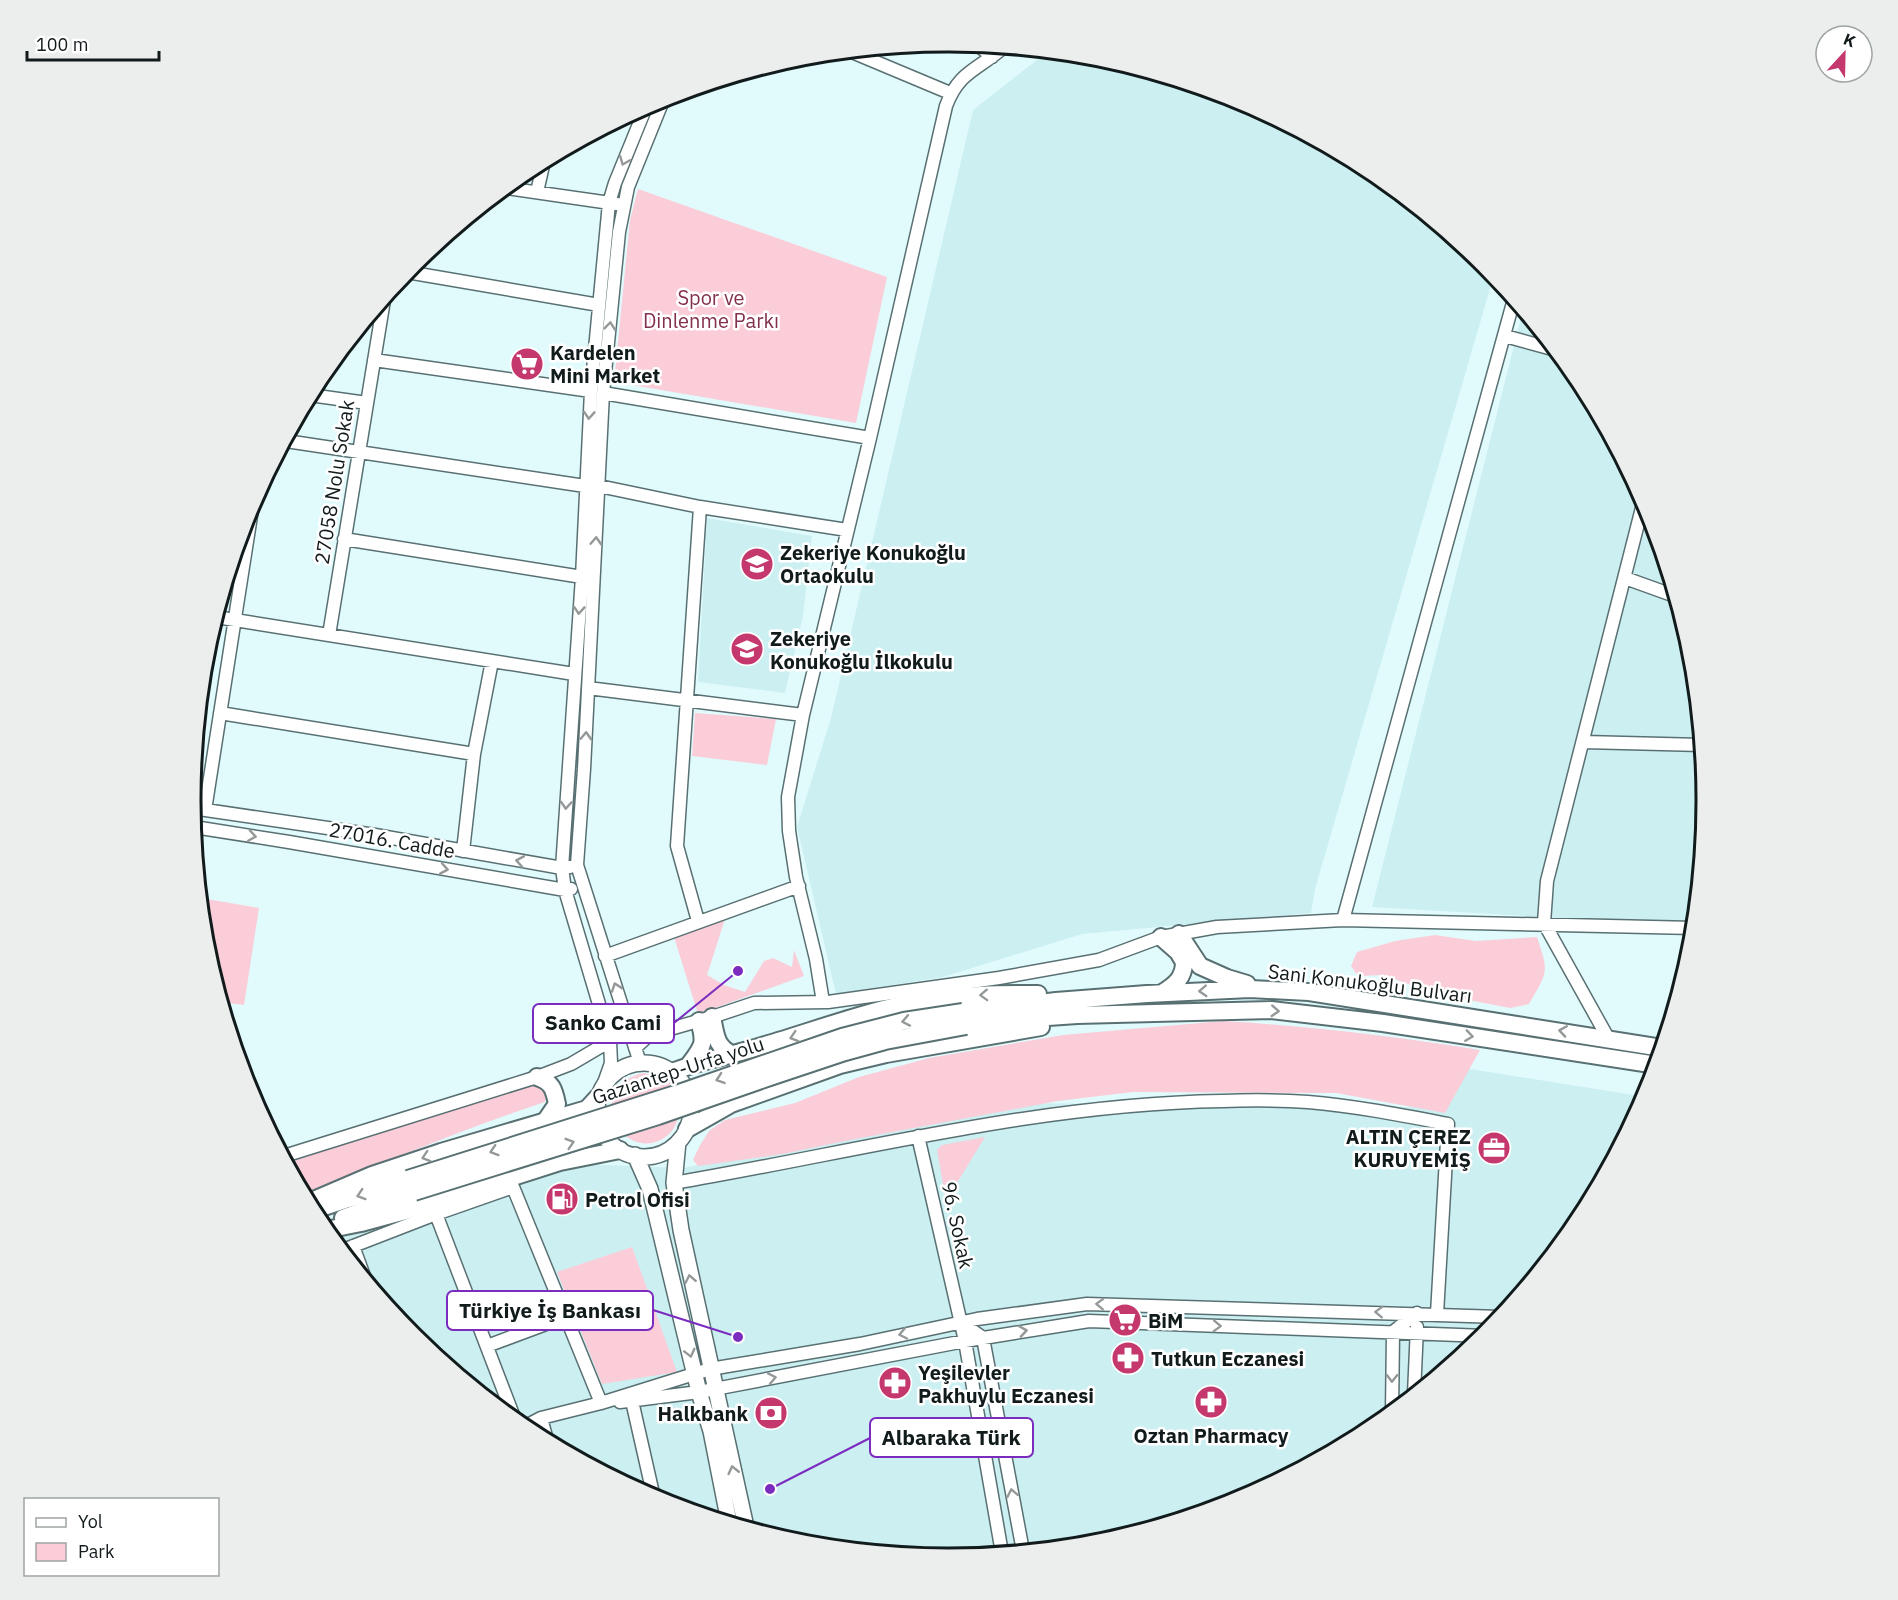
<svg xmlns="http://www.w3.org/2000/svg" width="1898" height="1600" font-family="'IBM Plex Sans',sans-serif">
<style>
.built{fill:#cceff2}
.green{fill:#facdd8}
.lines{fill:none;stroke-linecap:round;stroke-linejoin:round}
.minor-casing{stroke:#597072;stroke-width:15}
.major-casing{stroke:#597072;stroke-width:18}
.highway-casing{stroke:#597072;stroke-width:20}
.minor{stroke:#fff;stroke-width:12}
.major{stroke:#fff;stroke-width:15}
.highway{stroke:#fff;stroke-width:16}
.highway-bridge-casing{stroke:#597072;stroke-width:20;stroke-linecap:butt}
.highway-bridge{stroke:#fff;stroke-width:16}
.oneway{stroke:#949899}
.labels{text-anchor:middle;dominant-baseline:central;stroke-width:5;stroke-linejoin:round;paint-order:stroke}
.park-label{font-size:20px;fill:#82304d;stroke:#fff}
.poi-label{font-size:20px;font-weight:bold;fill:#121b1c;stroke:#fff;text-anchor:start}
.street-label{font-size:20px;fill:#121b1c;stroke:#fff}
.rim{fill:none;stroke:#121b1c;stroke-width:3}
.leader{fill:none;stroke:#7b2cbf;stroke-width:2}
.callout-dot{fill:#7b2cbf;stroke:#fff;stroke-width:2}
.callout{fill:#fff;stroke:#7b2cbf;stroke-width:2}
.callout-label{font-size:21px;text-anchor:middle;font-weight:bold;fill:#121b1c}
</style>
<rect width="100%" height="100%" fill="#e1fbfd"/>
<path class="built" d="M1047,52L1097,57L1239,100L1370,170L1485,264L1494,275L1315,889L1311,913L1082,934L943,977L836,994L797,827L831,718L973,110Z
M1523,310L1579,379L1649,510L1692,652L1707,800L1695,926L1372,907Z
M707,518L812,536L803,616L785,693L698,682Z
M1464,1068L1646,1097L1579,1221L1485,1336L1370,1430L1239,1500L1097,1543L949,1558L801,1543L659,1500L528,1430L413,1336L333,1238L555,1163L683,1168L1013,1103L1408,1107Z"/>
<path class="green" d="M638,189L887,277L856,423L614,382L630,220Z
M695,713L776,719L767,765L692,756Z
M201,898L259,908L244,1005L222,1002L206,948Z
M725,919L707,975L724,985L745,992L764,961L773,958L792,967L794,950L804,976L698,1014L673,934Z
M1435,935L1476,941L1537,937C1549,973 1548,971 1529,1004L1510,1008L1432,993L1384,975L1358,976L1351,966L1357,952L1395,941Z
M1223,1021C1309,1026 1394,1036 1480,1050L1445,1113L1336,1093L1133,1092L1058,1101L845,1141L783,1154L698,1166L693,1160L699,1147L709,1131L725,1120L795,1103L859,1077L929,1058L1063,1035Z
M644,1073L666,1079L673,1086L611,1105C616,1087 624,1077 644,1073Z
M544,1082L547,1088L545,1102C464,1129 384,1162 305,1195L287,1161L501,1093Z
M678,1116C676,1135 655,1148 637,1142C632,1141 628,1137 623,1135Z
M985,1137L946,1201L937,1150L942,1145Z
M632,1247L677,1372L602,1384L557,1272Z"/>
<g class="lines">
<defs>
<path id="minor" d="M978,45L992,57
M852,52L950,93
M506,188L617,204
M537,192L544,161
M407,272L599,305
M1505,336L1556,350
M374,360L591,391
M603,393L870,438
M310,395L367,403
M286,441L585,486
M599,486L700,507L847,530
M344,539L582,577
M1625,578L1675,596
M216,617L574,674
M329,635L384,300
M588,688L803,715
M220,713L474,754
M1584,742L1702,745
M192,808L375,835L562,868L570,867
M205,810L253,503
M194,827L289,842L565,890L571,889
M463,851L474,754L492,661
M1343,920L1514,299
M698,921L677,846L700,507
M605,956L799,886
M823,1002L816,959L796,877L789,831L788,797L803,715L870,438L946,106C959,71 978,70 1004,47
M1608,1038L1544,923L1547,881L1644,500
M635,1048L649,1035L712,1017L754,1003L828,1002L999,978L1099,960L1161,937L1217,927L1343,920L1694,928
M640,1063L577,865L584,769L603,393L619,232L628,187L664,98
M604,1083L611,1063L610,1041L565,890L562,868L582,577L591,391L609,203L615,183L646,107
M918,1136L965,1341L1002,1553
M284,1156L537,1077L571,1064L610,1041
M674,1183C856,1152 1036,1104 1222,1101C1250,1100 1280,1100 1308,1102C1355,1106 1401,1115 1448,1124L1437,1314
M436,1214L515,1420
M353,1246L364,1276
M343,1250L436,1214L513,1187L601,1403
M960,1322L983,1338L1023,1551
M487,1346L565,1317
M1414,1394L1417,1327
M632,1401L654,1498
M620,1402L699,1392L965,1341L1089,1321L1485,1336
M1392,1413L1393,1332L1417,1313
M541,1418L547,1440
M524,1427L541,1418L601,1403L710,1369L860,1344L977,1319L1087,1304L1501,1317"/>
<path id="major" d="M597 1110a47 47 0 1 1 94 0a47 47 0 1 1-94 0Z
M678,1142L674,1183L681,1230L746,1527
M635,1155L650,1189L699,1392L711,1431L729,1522"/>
<path id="highway" d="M1179,934L1200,966L1227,978L1247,984
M1161,937L1178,952L1184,962C1184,978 1175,985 1162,993
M963,1012L1056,1001L1147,994L1250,989L1309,992L1662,1048
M712,1017C716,1035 715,1046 733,1055
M966,1026L1006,1020L1077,1015L1271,1010L1383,1023L1657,1065
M689,1065C703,1046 706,1044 699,1021
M672,1072C702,1060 734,1055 765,1045C817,1030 870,1009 924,1001C962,994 1000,994 1038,994
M537,1077C552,1082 554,1089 557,1104L544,1123
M687,1129L731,1104L840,1065L886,1054L1041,1027
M309,1202L372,1175L441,1152L587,1109L598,1097
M315,1210L408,1179
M343,1218L414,1192
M326,1230L361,1223L409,1210L560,1162L620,1150"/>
</defs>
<use href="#minor" class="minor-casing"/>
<use href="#major" class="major-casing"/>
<use href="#highway" class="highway-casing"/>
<use href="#minor" class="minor"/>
<use href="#major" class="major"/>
<use href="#highway" class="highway"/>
<defs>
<path id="highway-bridge" d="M408,1179L679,1093L842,1037L904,1021L963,1012
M414,1192L658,1116L770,1077L845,1052L885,1041L966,1026"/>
</defs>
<use href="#highway-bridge" class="highway-bridge-casing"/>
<use href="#highway-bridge" class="highway-bridge"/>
</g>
<defs><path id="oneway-chevron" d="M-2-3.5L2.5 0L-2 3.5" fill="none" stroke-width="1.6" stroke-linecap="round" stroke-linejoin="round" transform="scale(1.5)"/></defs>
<g class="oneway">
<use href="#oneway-chevron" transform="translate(624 161) rotate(112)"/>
<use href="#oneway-chevron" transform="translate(610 326) rotate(-84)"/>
<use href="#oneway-chevron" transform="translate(589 415) rotate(94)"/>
<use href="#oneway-chevron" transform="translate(596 541) rotate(-87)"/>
<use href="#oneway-chevron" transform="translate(579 610) rotate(94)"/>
<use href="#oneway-chevron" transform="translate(586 736) rotate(-87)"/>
<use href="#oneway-chevron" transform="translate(566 805) rotate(94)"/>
<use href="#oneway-chevron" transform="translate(252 836) rotate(9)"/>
<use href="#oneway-chevron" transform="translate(520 861) rotate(-170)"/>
<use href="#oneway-chevron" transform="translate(444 869) rotate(10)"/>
<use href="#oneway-chevron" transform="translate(616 987) rotate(-109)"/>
<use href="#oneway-chevron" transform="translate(1203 991) rotate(177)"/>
<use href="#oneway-chevron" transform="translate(984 995) rotate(178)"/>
<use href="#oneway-chevron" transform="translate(1275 1011) rotate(3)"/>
<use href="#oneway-chevron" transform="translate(906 1021) rotate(169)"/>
<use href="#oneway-chevron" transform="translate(1563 1031) rotate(-171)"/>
<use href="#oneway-chevron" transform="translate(1469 1036) rotate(8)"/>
<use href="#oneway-chevron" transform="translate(794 1037) rotate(163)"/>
<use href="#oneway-chevron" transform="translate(720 1079) rotate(161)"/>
<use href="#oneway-chevron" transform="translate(570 1143) rotate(-17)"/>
<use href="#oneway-chevron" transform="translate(494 1151) rotate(162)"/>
<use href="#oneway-chevron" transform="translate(426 1157) rotate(162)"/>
<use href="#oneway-chevron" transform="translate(361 1195) rotate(162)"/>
<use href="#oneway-chevron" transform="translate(690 1279) rotate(-101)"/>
<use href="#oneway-chevron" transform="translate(1100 1304) rotate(-178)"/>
<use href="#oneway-chevron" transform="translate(1379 1312) rotate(-178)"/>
<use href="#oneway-chevron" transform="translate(1217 1326) rotate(2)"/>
<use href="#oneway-chevron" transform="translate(1023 1331) rotate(-9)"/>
<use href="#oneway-chevron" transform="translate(903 1334) rotate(168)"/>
<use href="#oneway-chevron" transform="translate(690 1353) rotate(76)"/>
<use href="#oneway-chevron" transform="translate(772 1378) rotate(-11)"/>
<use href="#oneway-chevron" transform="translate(1392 1378) rotate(91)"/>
<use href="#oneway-chevron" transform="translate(733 1470) rotate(-103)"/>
<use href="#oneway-chevron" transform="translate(1012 1493) rotate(-101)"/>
</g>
<defs>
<symbol id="supermarket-disc" viewBox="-11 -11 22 22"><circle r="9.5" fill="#c4386d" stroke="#fff"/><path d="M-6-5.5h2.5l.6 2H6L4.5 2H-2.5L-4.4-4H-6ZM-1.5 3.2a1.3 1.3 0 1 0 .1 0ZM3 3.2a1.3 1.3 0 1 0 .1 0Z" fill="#fff"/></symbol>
<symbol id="school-disc" viewBox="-11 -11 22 22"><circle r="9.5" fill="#c4386d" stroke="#fff"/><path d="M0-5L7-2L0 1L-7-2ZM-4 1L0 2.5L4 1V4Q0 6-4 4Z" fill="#fff"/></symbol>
<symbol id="office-disc" viewBox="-11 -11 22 22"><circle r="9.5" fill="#c4386d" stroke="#fff"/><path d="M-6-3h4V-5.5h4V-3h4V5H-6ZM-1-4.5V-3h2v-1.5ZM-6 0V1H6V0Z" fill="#fff"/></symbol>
<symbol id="fuel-disc" viewBox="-11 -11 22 22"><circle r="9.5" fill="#c4386d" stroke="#fff"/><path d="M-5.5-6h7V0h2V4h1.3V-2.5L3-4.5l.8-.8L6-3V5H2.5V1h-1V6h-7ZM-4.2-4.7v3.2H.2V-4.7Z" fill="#fff"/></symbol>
<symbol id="pharmacy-disc" viewBox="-11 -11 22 22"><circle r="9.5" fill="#c4386d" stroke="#fff"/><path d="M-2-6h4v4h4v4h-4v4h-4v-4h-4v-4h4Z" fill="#fff"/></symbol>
<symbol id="bank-disc" viewBox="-11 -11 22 22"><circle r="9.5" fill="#c4386d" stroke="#fff"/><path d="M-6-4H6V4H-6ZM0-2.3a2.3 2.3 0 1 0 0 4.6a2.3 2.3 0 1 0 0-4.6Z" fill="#fff"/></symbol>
</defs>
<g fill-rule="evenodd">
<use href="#supermarket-disc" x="508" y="345" width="38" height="38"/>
<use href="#school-disc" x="738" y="545" width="38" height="38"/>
<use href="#school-disc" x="728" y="630" width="38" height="38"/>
<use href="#office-disc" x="1475" y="1129" width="38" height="38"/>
<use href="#fuel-disc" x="543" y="1180" width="38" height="38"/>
<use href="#supermarket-disc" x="1106" y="1301" width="38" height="38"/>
<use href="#pharmacy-disc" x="1109" y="1339" width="38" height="38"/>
<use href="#pharmacy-disc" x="876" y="1364" width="38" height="38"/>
<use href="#pharmacy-disc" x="1192" y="1383" width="38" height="38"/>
<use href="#bank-disc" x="752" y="1394" width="38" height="38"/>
</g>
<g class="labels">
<g class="park-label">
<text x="711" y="297">Spor ve<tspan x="711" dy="23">Dinlenme Parkı</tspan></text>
</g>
<g class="poi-label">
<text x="550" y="352">Kardelen<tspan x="550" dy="23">Mini Market</tspan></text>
<text x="780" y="552">Zekeriye Konukoğlu<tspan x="780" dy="23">Ortaokulu</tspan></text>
<text x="770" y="638">Zekeriye<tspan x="770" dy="23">Konukoğlu İlkokulu</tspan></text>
<text x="1471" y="1136" text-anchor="end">ALTIN ÇEREZ<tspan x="1471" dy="23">KURUYEMİŞ</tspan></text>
<text x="585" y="1199">Petrol Ofisi</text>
<text x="1148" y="1320">BiM</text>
<text x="1151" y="1358">Tutkun Eczanesi</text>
<text x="918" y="1372">Yeşilevler<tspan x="918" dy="23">Pakhuylu Eczanesi</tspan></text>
<text x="748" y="1413" text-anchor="end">Halkbank</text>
<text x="1211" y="1435" text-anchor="middle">Oztan Pharmacy</text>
</g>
<g class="street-label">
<text transform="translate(334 482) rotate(-81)">27058 Nolu Sokak</text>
<text transform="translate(392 840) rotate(10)">27016. Cadde</text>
<text transform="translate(1370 983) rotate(7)">Sani Konukoğlu Bulvarı</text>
<text transform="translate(678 1070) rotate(-18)">Gaziantep-Urfa yolu</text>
<text transform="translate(958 1225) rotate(78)">96. Sokak</text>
</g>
</g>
<path d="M0 0H1898V1600H0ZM948 52H949A747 747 0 0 1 1696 799V801A747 747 0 0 1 949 1548H948A747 747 0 0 1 201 801V799A747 747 0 0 1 948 52Z" fill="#eceded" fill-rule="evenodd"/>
<path class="rim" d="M948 52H949A747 747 0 0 1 1696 799V801A747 747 0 0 1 949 1548H948A747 747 0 0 1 201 801V799A747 747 0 0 1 948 52Z"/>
<path class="leader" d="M738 971L674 1023M738 1337L653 1310M770 1489L870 1438"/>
<g class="callout-dot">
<circle cx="738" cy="971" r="6"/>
<circle cx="738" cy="1337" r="6"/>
<circle cx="770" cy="1489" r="6"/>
</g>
<g class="callout">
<rect x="533" y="1004" width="141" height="39" rx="6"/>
<rect x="447" y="1291" width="206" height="39" rx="6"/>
<rect x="870" y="1418" width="163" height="39" rx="6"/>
</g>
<g class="callout-label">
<text x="603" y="1030">Sanko Cami</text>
<text x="550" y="1318">Türkiye İş Bankası</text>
<text x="951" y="1445">Albaraka Türk</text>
</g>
<rect x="24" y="1498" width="195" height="78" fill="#ffffff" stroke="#a0a4a4" stroke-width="1.5"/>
<rect x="36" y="1518" width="30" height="9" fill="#ffffff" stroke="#a0a4a4" stroke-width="1.5"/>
<text x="78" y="1528" font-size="18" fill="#121b1c">Yol</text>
<rect x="36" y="1543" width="30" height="18" fill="#facdd8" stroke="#a0a4a4" stroke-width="1.5"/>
<text x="78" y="1558" font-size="18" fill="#121b1c">Park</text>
<g transform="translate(1844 54) rotate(22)"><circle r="28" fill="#ffffff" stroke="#a0a4a4" stroke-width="1.5"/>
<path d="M0-4.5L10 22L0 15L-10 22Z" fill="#c4386d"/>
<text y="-9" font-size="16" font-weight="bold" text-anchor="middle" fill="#121b1c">K</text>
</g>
<path d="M27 51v9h132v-9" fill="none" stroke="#121b1c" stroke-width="3"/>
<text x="36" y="51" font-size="18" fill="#121b1c" stroke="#ffffff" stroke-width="4.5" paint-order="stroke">100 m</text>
</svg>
